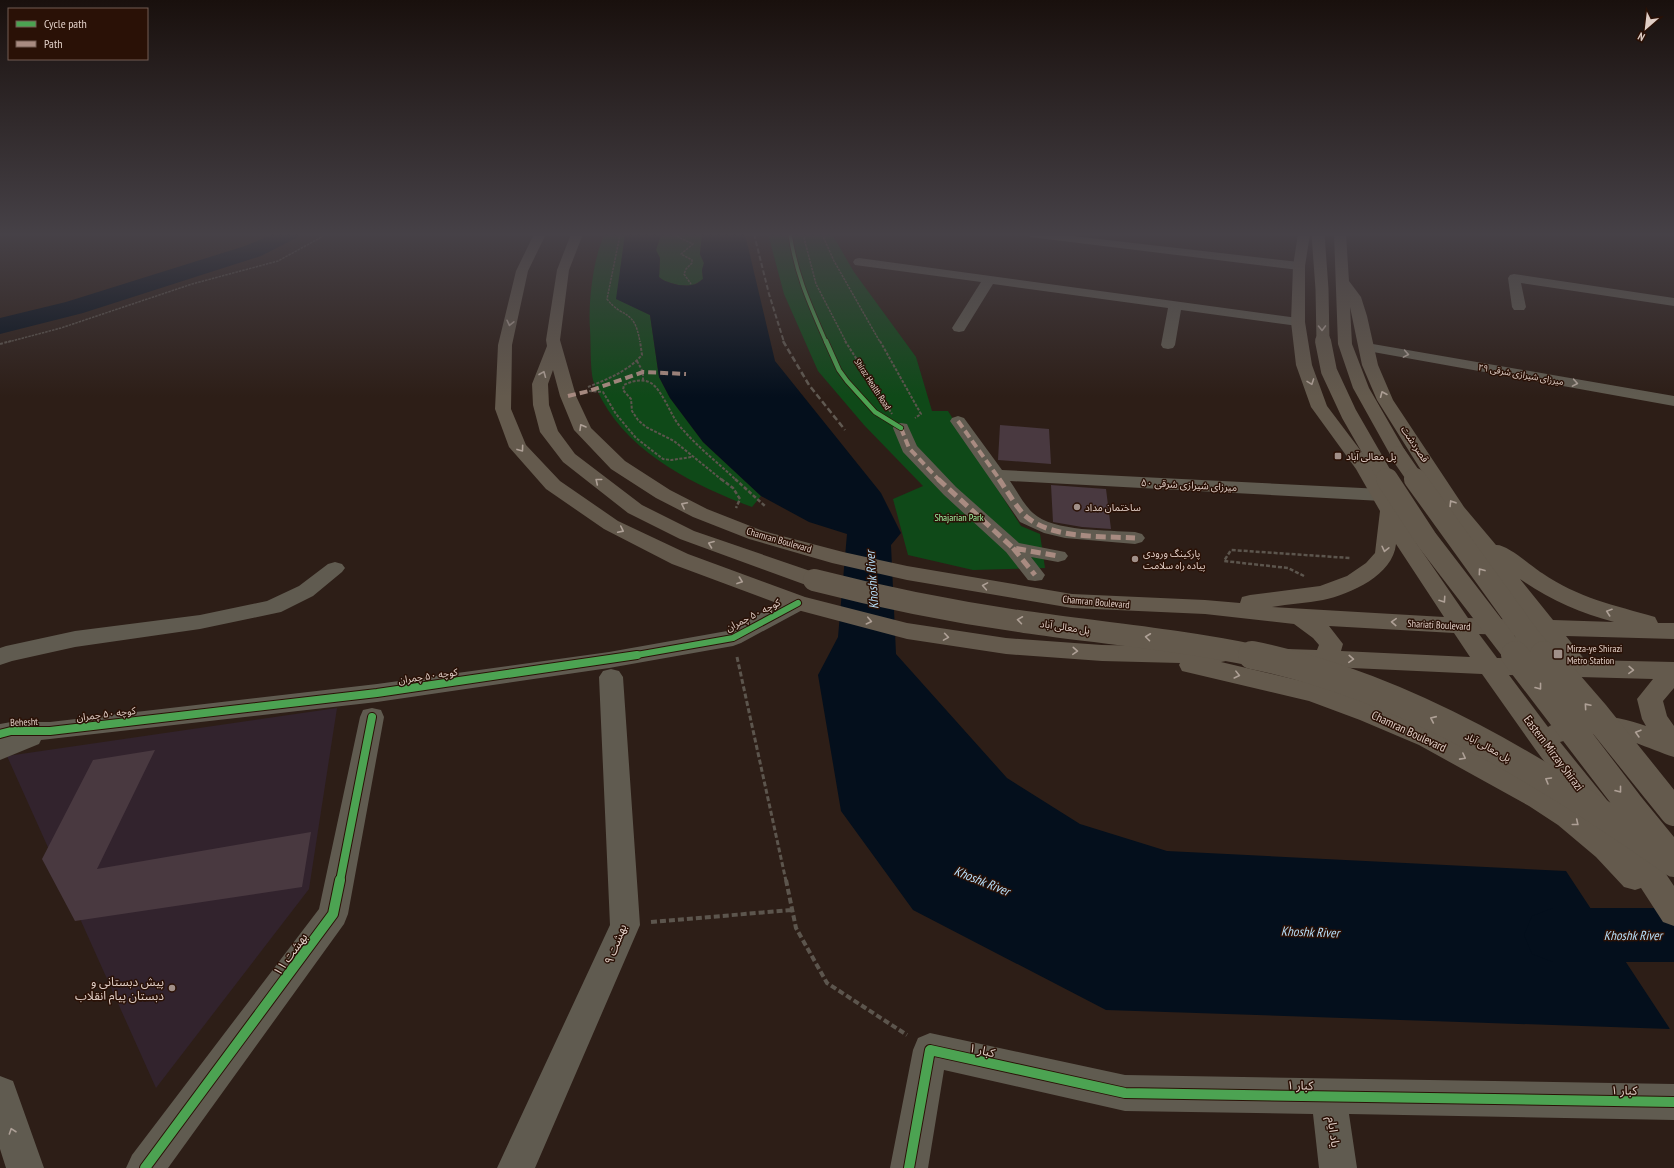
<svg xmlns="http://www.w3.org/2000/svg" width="1674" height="1168" font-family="'PT Sans Narrow','Noto Sans Arabic',sans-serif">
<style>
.education{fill:#32232d}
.green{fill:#0f4918}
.water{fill:#040f1c}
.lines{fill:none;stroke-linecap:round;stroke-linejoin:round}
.river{fill:#040f1c;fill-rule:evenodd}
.building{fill:#493940}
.path-far4{stroke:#5c554d;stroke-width:1.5;stroke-dasharray:2.5 1;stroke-linecap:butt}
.path-far3{stroke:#5c554d;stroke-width:2;stroke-dasharray:3 1.5;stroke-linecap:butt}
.path-far2{stroke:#5c554d;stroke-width:2.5;stroke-dasharray:4 2;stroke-linecap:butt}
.path-far1{stroke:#5c554d;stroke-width:3;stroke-dasharray:5 2.5;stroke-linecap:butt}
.path{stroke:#5c554d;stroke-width:4;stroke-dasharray:6 3;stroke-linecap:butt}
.minor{fill:#605b50;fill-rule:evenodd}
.major{fill:#645a4d;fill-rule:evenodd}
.rail-far1{stroke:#605951;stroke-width:2;stroke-dasharray:5 2.5;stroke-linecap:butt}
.rail{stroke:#605951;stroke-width:2.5;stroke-dasharray:6 3;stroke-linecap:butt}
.major-bridge-far3{stroke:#645a4d;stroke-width:13}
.major-bridge-far2{stroke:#645a4d;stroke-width:16}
.major-bridge-far1{stroke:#645a4d;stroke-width:22}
.major-bridge{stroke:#645a4d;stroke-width:28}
.quiet-far1{stroke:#a88b81;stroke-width:4;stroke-dasharray:8 4;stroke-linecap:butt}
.quiet{stroke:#a88b81;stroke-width:5;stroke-dasharray:10 5;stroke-linecap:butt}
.cycleway-far4-casing{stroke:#2a1106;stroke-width:5}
.cycleway-far3-casing{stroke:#2a1106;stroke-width:6}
.cycleway-far2-casing{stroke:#2a1106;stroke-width:8}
.cycleway-far1-casing{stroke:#2a1106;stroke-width:10}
.cycleway-casing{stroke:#2a1106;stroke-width:12}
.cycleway-far4{stroke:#4ca352;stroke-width:3.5}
.cycleway-far3{stroke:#4ca352;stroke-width:4.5}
.cycleway-far2{stroke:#4ca352;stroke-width:6}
.cycleway-far1{stroke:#4ca352;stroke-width:8}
.cycleway{stroke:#4ca352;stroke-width:10}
.oneway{stroke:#aea096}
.oneway2{stroke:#ada097}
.poi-dot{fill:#a19089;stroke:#2a1106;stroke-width:1.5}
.labels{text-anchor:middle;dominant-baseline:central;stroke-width:3;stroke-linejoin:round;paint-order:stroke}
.far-street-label{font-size:9px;fill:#e0cec6;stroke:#2a1106}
.street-label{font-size:10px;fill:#e0cec6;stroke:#2a1106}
.poi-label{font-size:10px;fill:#e0cec6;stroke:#2a1106;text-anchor:start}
.park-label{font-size:10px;fill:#a0f7a5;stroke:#2a1106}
.near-street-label{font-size:12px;fill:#e0cec6;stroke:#2a1106}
.near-poi-label{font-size:12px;fill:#e0cec6;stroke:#2a1106;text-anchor:end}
.near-water-label{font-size:13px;font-style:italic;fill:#b5ddf8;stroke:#2a1106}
</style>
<rect width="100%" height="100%" fill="#2d1e17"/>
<path class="education" d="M337,708L309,889L156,1088L7,756Z"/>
<path class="green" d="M605,234H625L617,299L650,315L659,377L670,398L703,442L761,496L752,507C696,486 632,455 602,400C599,394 595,387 593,380C590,367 591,344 590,329C588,303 593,257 605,234Z
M661,234H702L700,254L704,263L702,270L703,279C699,282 696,284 692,285C683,287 665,283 659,277L660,258L656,250Z
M768,234H832L854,272L916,357L932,411H948L1021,526L1040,534L1045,568L973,570L908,555L893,499L923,486L864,425L818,371L784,294Z"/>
<path class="water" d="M625,234H661L656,250L660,258L659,277C665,283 682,287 691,285C696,285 699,282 703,279L702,270L704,263L700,254L702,234H745L775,361L881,493L901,533L891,545L896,654L1007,778L1080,824L1167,851L1566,871L1670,1029L1106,1010L913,910L841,811L818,675L838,637L847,534L809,522L761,496L703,442L670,398L659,377L650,315L616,299Z"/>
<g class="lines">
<path class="river" d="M273,234H300L296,238L261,256L83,313L0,334V318L66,302L245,246Z
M1553,908H1674V962H1553L1532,954L1524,935L1532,916Z"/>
</g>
<path class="building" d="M1000,425L1049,429L1051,464L998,460Z
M1051,485L1106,489L1111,529L1082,527L1053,522Z
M155,750L97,869L311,832L302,887L75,921L42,859L93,760Z"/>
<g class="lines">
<path class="path-far4" d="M615,234L620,235L607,299C623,320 634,307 640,342
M674,234L678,237L693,244L681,254L692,260V263L686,269L684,274L691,284
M803,234L816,284L846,342
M822,234L834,261L880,342
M8,342L61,328L192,284L278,261L327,234"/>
<path class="path-far3" d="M845,341L892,414
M880,341L921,414L915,418
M0,344L11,341
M637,361L643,372V380
M588,387C608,379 628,371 642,355L640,341
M589,391L603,392L616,414L636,438L663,459L671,460L692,457
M722,480L674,441L646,427L638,420L632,411L631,399L623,390L624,385C632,381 642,378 651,383C662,390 670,413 678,424C695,445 717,462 736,480"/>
<path class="path-far2" d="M721,479L733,488L740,499L736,508
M735,479L765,506
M1304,576L1288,568L1224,561L1231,550L1350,558"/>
<path class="path-far1" d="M737,657L786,881"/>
<path class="path" d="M786,880L796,928L827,983L907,1035
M651,922L792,910"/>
<path class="minor" d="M1024,234H1055L1299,262L1303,263L1305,266L1303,269L1299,270L1030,237Z
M859,258L1298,318L1303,319L1305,322L1303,325L1298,326L1181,310L1175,345L1173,348L1168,349L1163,348L1161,345L1168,308L993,284L964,331L959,332L954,331L952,328L981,282L855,265L853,262L855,259Z
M1514,274L1674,298V306L1521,283L1526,307L1524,310H1514L1512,307L1508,278L1510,275Z
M1367,343L1674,396V406L1362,350L1360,347L1362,344Z
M958,416L964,418L1002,470L1382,489L1389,491L1391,495L1389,499L1382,501L1010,481C1017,491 1024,505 1033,513C1053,532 1109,530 1135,532L1142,534L1145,538L1142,542L1135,544L1065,538L1044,533L1020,522L950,421L952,418Z
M901,423L907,424L917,446L956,487L1019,543L1065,552L1068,556L1065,560L1058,562L1031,557L1045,575L1042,580L1035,581L1028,580L1006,552L944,495L903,452L893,428L895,424Z
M335,562L342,564L345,568L342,572L313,596L281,612L200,629L75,647L12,661L0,665V648L6,646L75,631L200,615L267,601L299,586L328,564Z
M798,596L806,598L809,603L806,608L741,643L733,646L609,668L377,702L41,740L39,744L0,760V724L11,722H50L377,684L609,652L727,631L790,598Z
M611,669L619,671L623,677L640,925L535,1168H497L610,925L599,677L603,671Z
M372,708L381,710L384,717L348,914L344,924L168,1168H126L132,1155L319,909L360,717L363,710Z
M930,1033L1125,1075L1674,1084V1120L1349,1114L1357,1168H1319L1313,1114L1125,1111L944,1070L928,1168H890L913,1050L918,1038Z
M0,1076L13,1081L44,1168H6L0,1149Z"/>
<path class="major" d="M534,234H546L528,271L512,345L511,409L526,445L560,481L618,521L688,554L805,597L907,623L1006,638L1102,645L1217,647L1226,649L1229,655L1226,661L1221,662L1314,684L1378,706L1437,731L1549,790L1582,812L1535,749L1482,674L1287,665L1278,663L1275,657L1278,651L1287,649L1317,650L1319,645L1313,638L1294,624L1205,614L1072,608L907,580L832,563L749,539L693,517L656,498L611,469L574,430L560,396L553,370L548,384L549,405L558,431L575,454L642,505L694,531L822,575L825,580L822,585L814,587L806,585L680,539L628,513L563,462L540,432L533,405L532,384L547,346L546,340L557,270L571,234H583L569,270L560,340L576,396L591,428L625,461L670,490L707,509L763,531L843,552L907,566L1072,594L1205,600L1240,603L1242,597L1250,595L1320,586L1347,576L1366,563L1375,553L1380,511L1356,469L1311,407L1296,365L1291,322L1293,266L1298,234H1310L1305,266V322L1312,365L1327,406L1373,467L1392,495L1417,544L1468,618L1528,620L1505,590L1494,571L1446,510L1377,400L1362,365L1350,307L1352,344L1369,388L1407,454L1404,458L1398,459L1392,458L1353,388L1338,344L1334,234H1346L1349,281L1361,297L1367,316L1378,365L1393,400L1464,507L1496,545C1507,544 1531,566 1542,573C1578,598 1614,605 1655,617L1658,623H1674V639L1566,636L1585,660L1674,662V688L1663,701L1667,716L1674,726V757C1642,747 1609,727 1574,737C1569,739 1565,741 1560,742L1662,868L1674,886V926L1663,922L1641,888L1635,890L1624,887L1596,857L1558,825L1529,806L1419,745L1360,720L1309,701L1182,671L1179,665L1180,663L1102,661L1006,654L907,639L790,608L672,564L604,529L546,489L509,447L495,409L498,345L516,271ZM1396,544L1444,617L1272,607C1289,604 1307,603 1323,600C1351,594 1393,575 1396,544ZM1520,579C1549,599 1580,613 1614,622L1553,620ZM1329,626L1454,633L1470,657L1341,651L1343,644ZM1479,634L1540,636L1558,659L1497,658ZM1509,675L1653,679L1637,699L1642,719L1646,726C1619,717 1592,711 1565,720C1559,722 1552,724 1548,727Z"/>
<path class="rail-far1" d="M754,234L769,294L784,342"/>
<path class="rail" d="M783,341L809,385L845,430"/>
<path class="major-bridge-far3" d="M1318,234L1322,289L1323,342"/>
<path class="major-bridge-far2" d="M1323,341L1329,371L1349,414L1387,480
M1398,454L1416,480"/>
<path class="major-bridge-far1" d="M1387,479L1427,540L1516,656
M1415,479L1529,637L1545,656
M814,580C884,598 954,612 1025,622C1103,633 1180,640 1257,656"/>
<path class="major-bridge" d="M1252,655C1405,686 1548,774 1674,863
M1515,655L1629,804L1665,848
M1544,655L1596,715L1674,812"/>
<path class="quiet-far1" d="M568,396L589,391L643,372L686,374
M958,421L1000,480
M901,428L909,448L939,480"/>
<path class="quiet" d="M938,479L1013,548L1058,556
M999,479C1006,489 1019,512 1028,518C1054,539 1103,536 1135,538
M1013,548L1035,575"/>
<defs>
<path id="cycleway-far4" d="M790,234C796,275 810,305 826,342"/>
<path id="cycleway-far3" d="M826,341L839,370L847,381L875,412L901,428"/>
<path id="cycleway-far2" d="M631,656L733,638L798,603"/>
<path id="cycleway-far1" d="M0,734L11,731H50L377,693L637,655
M340,881L372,717"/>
<path id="cycleway" d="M145,1168L333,914L340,880
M909,1168L930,1050L1125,1093L1674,1102"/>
</defs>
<use href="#cycleway-far4" class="cycleway-far4-casing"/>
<use href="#cycleway-far3" class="cycleway-far3-casing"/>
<use href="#cycleway-far2" class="cycleway-far2-casing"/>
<use href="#cycleway-far1" class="cycleway-far1-casing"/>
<use href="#cycleway" class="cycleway-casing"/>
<use href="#cycleway-far4" class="cycleway-far4"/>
<use href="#cycleway-far3" class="cycleway-far3"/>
<use href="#cycleway-far2" class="cycleway-far2"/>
<use href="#cycleway-far1" class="cycleway-far1"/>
<use href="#cycleway" class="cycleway"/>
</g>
<defs><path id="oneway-chevron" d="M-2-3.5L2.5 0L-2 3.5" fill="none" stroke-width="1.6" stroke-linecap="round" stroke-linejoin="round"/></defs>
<g class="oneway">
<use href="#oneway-chevron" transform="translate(510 323) rotate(103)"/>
<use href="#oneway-chevron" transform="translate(1322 328) rotate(89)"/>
<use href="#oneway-chevron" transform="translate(543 374) rotate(-68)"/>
<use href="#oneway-chevron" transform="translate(1311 382) rotate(70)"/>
<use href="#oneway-chevron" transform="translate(1383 394) rotate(-113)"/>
<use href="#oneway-chevron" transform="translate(582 427) rotate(-120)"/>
<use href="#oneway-chevron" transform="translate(521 449) rotate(54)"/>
<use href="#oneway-chevron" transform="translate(598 481) rotate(-141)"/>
<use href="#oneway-chevron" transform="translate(1452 503) rotate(-122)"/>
<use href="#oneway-chevron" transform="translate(684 505) rotate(-153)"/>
<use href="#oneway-chevron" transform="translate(621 530) rotate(26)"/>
<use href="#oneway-chevron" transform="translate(711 544) rotate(-159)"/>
<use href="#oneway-chevron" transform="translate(1385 549) rotate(103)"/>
<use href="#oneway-chevron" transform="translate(1481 571) rotate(-126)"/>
<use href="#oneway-chevron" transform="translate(740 581) rotate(20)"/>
<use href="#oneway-chevron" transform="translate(985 586) rotate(-170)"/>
<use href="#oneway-chevron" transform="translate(1443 600) rotate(56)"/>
<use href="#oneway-chevron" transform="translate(1609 612) rotate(-161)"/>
<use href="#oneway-chevron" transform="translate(1020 620) rotate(-172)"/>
<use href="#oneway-chevron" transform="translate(869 621) rotate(13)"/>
<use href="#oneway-chevron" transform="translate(1394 622) rotate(-177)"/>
<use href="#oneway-chevron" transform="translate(946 637) rotate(9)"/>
<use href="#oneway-chevron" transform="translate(1148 637) rotate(-173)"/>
<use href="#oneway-chevron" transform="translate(1075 651) rotate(4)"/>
<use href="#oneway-chevron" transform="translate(1351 659) rotate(3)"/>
<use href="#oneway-chevron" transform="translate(1631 670) rotate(2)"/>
<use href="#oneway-chevron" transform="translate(1237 675) rotate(14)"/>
<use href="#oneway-chevron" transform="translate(1539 687) rotate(52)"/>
<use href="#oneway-chevron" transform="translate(1587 706) rotate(-131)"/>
<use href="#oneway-chevron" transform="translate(1433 719) rotate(-156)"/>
<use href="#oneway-chevron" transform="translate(1638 733) rotate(-164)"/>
<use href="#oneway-chevron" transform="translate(1463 757) rotate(28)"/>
<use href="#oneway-chevron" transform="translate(1548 780) rotate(-150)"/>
<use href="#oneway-chevron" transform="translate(1619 790) rotate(52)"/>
<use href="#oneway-chevron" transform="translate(1576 823) rotate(39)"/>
</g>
<g class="oneway2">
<use href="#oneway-chevron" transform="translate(1406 354) rotate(10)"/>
<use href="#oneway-chevron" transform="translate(1575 383) rotate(10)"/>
<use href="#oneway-chevron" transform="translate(12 1131) rotate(-109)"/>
</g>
<linearGradient id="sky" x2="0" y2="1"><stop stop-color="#19100d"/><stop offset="0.59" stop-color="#464147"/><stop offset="1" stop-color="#464147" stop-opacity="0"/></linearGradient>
<rect width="1674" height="397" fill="url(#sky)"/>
<g class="poi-dot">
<rect x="1334" y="452" width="8" height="8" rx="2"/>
<circle cx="1077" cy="507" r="4"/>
<circle cx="1135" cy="559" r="4"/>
<rect x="1553" y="649" width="10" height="10" rx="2"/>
<circle cx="172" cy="988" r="4"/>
</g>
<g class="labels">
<g class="far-street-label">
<text transform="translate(1521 374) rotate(10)">۲۹ میرزای شیرازی شرقی</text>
<text transform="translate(873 384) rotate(57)">Shiraz Health Road</text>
</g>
<g class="street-label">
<text transform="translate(1415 444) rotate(56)">قصردشت</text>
<text transform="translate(1189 485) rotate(3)">۵۰ میرزای شیرازی شرقی</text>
<text transform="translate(779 540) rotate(16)">Chamran Boulevard</text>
<text transform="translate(1096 602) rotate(5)">Chamran Boulevard</text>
<text transform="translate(753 615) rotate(-27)">کوچه ۵۰ چمران</text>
<text transform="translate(1439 625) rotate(3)">Shariati Boulevard</text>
<text transform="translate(1065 627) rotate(8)">پل معالی آباد</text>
<text transform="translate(428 676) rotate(-8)">کوچه ۵۰ چمران</text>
<text transform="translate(106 714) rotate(-7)">کوچه ۵۰ چمران</text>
<text transform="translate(24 722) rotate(-2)">Behesht</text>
<text transform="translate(1488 747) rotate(28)">پل معالی آباد</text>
</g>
<g class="poi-label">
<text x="1346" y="456">پل معالی آباد</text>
<text x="1085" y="507">ساختمان مداد</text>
<text x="1143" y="553">پارکینگ ورودی<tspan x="1143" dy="12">پیاده راه سلامت</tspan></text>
<text x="1567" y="648">Mirza-ye Shirazi<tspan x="1567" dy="12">Metro Station</tspan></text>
</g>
<g class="park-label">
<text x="959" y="517">Shajarian Park</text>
</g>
<g class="near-street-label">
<text transform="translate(1409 731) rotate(25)">Chamran Boulevard</text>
<text transform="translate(1554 753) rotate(53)">Eastern Mirzay Shirazi</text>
<text transform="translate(615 944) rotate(-69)">۹ بهشت</text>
<text transform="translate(290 954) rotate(-54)">۱۱ بهشت</text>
<text transform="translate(982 1050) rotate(13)">۱ کبار</text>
<text transform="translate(1300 1085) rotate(1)">۱ کبار</text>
<text transform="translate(1624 1090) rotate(1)">۱ کبار</text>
<text transform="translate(1334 1132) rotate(82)">یاد ایام</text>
</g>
<g class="near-poi-label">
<text x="164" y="981">پیش دبستانی و<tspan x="164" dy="14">دبستان پیام انقلاب</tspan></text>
</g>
<g class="near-water-label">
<text transform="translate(872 580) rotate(-94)">Khoshk River</text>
<text transform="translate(982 881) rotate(22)">Khoshk River</text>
<text transform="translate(1310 932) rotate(2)">Khoshk River</text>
<text x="1633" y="935">Khoshk River</text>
</g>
</g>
<rect x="8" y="8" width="140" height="52" fill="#2a1106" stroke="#735d53"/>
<rect x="16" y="21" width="20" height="6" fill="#4ca352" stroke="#735d53"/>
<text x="44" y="28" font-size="12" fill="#e0cec6">Cycle path</text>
<rect x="16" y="41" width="20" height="6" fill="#a88b81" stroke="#735d53"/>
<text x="44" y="48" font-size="12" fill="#e0cec6">Path</text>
<g transform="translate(1646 28) rotate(208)" stroke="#2a1106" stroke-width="3" paint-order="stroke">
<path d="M0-3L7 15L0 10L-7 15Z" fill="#e0cec6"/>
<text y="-6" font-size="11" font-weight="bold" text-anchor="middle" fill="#e0cec6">N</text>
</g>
</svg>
